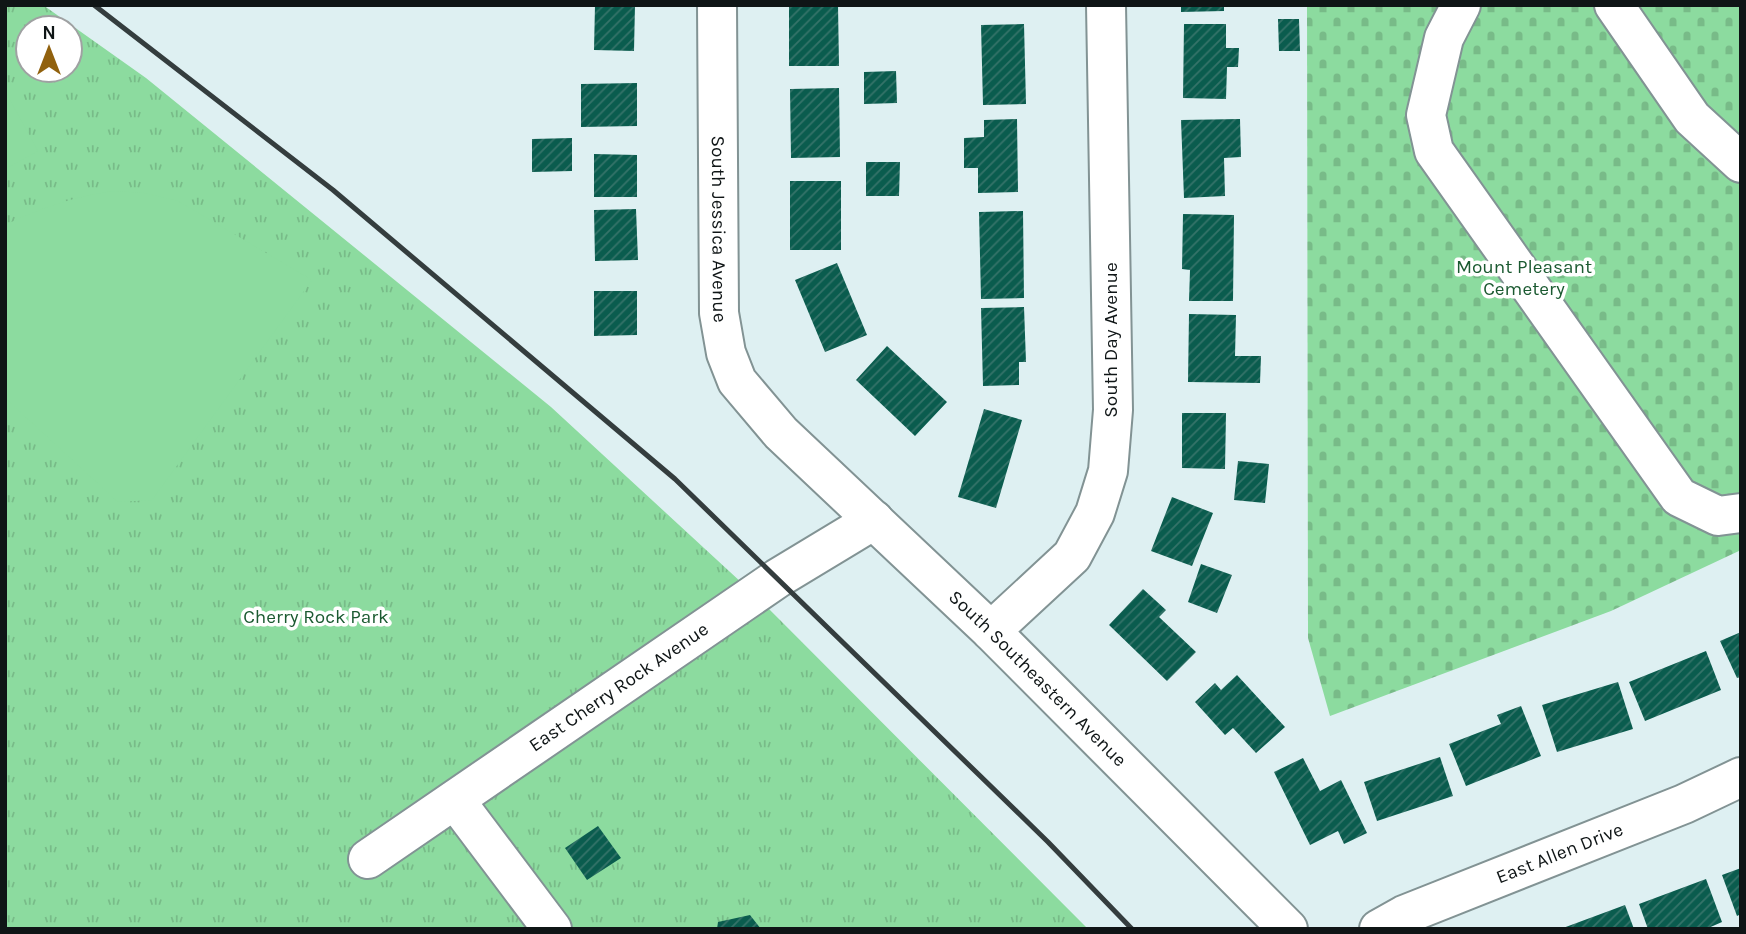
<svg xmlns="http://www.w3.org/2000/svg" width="1746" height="934" font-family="Karla,sans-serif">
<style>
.grass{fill:url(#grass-tufts);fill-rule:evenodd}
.cemetery{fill:url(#cemetery-stones)}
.garden{fill:#8cdb9f}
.building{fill:url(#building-hatch)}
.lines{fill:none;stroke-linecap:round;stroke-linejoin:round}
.minor-casing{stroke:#829394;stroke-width:42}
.minor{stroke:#fff;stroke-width:38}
.rail{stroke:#343d3e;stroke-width:5}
.labels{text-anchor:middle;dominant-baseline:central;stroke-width:7;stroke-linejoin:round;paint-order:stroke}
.street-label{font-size:19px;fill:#0f1516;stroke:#fff}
.park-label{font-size:19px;fill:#1b5a31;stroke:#fff}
</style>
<defs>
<pattern id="grass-tufts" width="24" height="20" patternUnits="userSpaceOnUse" patternTransform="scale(1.75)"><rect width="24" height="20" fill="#8cdb9f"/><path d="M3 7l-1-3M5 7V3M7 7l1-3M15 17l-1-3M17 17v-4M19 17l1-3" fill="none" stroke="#78bb88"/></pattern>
<pattern id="cemetery-stones" width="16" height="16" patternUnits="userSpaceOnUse" patternTransform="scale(1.75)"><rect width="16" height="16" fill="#8cdb9f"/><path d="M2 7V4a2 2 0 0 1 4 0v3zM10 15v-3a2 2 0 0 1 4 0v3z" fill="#78bb88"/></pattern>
<pattern id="building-hatch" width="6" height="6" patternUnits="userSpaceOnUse" patternTransform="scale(1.75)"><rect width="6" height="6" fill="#0a5c4e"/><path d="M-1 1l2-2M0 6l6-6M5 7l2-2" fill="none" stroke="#357369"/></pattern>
</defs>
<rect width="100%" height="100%" fill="#def0f2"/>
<path class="grass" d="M5,5H43L146,78L551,407L755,595L1088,929H5ZM28,28H70V70H28Z"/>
<path class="cemetery" d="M1307,5H1741V550L1611,611L1330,716L1308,638Z"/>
<path class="garden" d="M5,91L38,151L5,169Z
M114,191L144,193L178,201L312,280L152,500L118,502L5,398V225C41,208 75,196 114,191Z"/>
<path class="building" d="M595,5H635L634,51L594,50Z
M789,5H838L839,66H789Z
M1181,5H1224V11L1181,12Z
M1278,19H1299L1300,51H1279Z
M1024,24L1026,104L983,105L981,25Z
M1184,24H1226V48H1239L1238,67H1227L1226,99L1183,98Z
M896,71L897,103L864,104V72Z
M637,83V126L581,127V84Z
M839,88L840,157L791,158L790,89Z
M1017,119L1018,192L978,193V168H964V138L984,137V120Z
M1240,119L1241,157L1224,158L1225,196L1184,198L1181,120Z
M572,138V171L532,172V139Z
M594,154L637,155V197H594Z
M866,162H900L899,196H866Z
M790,181H841V250H790Z
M636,209L638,260L595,261L594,210Z
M1023,211L1024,298L981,299L979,212Z
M1183,214L1234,215L1233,301H1189L1190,270L1182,269Z
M837,263L867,335L825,352L795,280Z
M594,291H637V335L594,336Z
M1024,307L1026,362H1019V385L983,386L981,308Z
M1189,314L1236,315L1235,356H1261L1260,383L1188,382Z
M887,346L947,402L915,436L856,380Z
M984,409L1022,420L996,508L958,497Z
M1182,413H1226L1225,469L1182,468Z
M1238,461L1269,464L1265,503L1234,500Z
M1172,497L1213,513L1192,566L1151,551Z
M1201,564L1232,575L1217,613L1188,602Z
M1143,589L1166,610L1159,617L1196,652L1167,681L1109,625Z
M1741,632V677L1737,678L1720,641Z
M1706,651L1721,690L1645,721L1629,682Z
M1237,675L1285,727L1256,753L1233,728L1225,735L1195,702L1215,683L1221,690Z
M1618,682L1633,729L1557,752L1542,705Z
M1521,706L1541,756L1466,786L1449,744L1501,724L1497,715Z
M1440,757L1453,796L1377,821L1364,782Z
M1303,758L1320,791L1341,780L1367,833L1344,844L1338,831L1310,845L1274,772Z
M598,826L621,858L587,880L565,848Z
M1741,868V914L1737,916L1722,875Z
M1706,879L1722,922L1706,929H1648L1639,904Z
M1625,905L1634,929H1563V928Z
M750,915L761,929H717L718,922Z"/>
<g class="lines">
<defs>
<g id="minor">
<path id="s1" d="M717,5L719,313L726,353L737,381L781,433L991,631L1288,929"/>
<path d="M1461,5L1444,38L1426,115L1434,151L1679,497L1718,516L1741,513"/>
<path d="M1614,5L1692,118L1741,163"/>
<path d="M991,631L1072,556L1095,513L1108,471L1113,410L1106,5"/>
<path d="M455,800L552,929"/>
<path id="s2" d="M368,859L778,578L874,520"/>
<path id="s3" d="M1379,929L1404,915L1684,804L1741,777"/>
</g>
</defs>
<use href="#minor" class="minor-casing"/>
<use href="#minor" class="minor"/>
<path class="rail" d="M94,5L333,190L675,479L1048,842L1132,929"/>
</g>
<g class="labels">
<g class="street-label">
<text stroke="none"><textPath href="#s1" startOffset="224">South Jessica Avenue</textPath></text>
<text transform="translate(1111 340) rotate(-90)">South Day Avenue</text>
<text stroke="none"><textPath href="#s1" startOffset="802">South Southeastern Avenue</textPath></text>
<text stroke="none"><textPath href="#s2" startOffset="304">East Cherry Rock Avenue</textPath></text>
<text stroke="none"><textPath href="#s3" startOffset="196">East Allen Drive</textPath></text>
</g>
<g class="park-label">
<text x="1524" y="267">Mount Pleasant<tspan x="1524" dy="22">Cemetery</tspan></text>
<text x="316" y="617">Cherry Rock Park</text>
</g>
</g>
<rect width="1746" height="934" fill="none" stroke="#0f1516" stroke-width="14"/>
<g transform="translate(49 49)"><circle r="33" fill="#ffffff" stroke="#9fa1a2" stroke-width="2"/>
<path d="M0-5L12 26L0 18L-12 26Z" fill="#91610e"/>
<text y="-10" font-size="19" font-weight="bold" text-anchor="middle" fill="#0f1516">N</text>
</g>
</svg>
